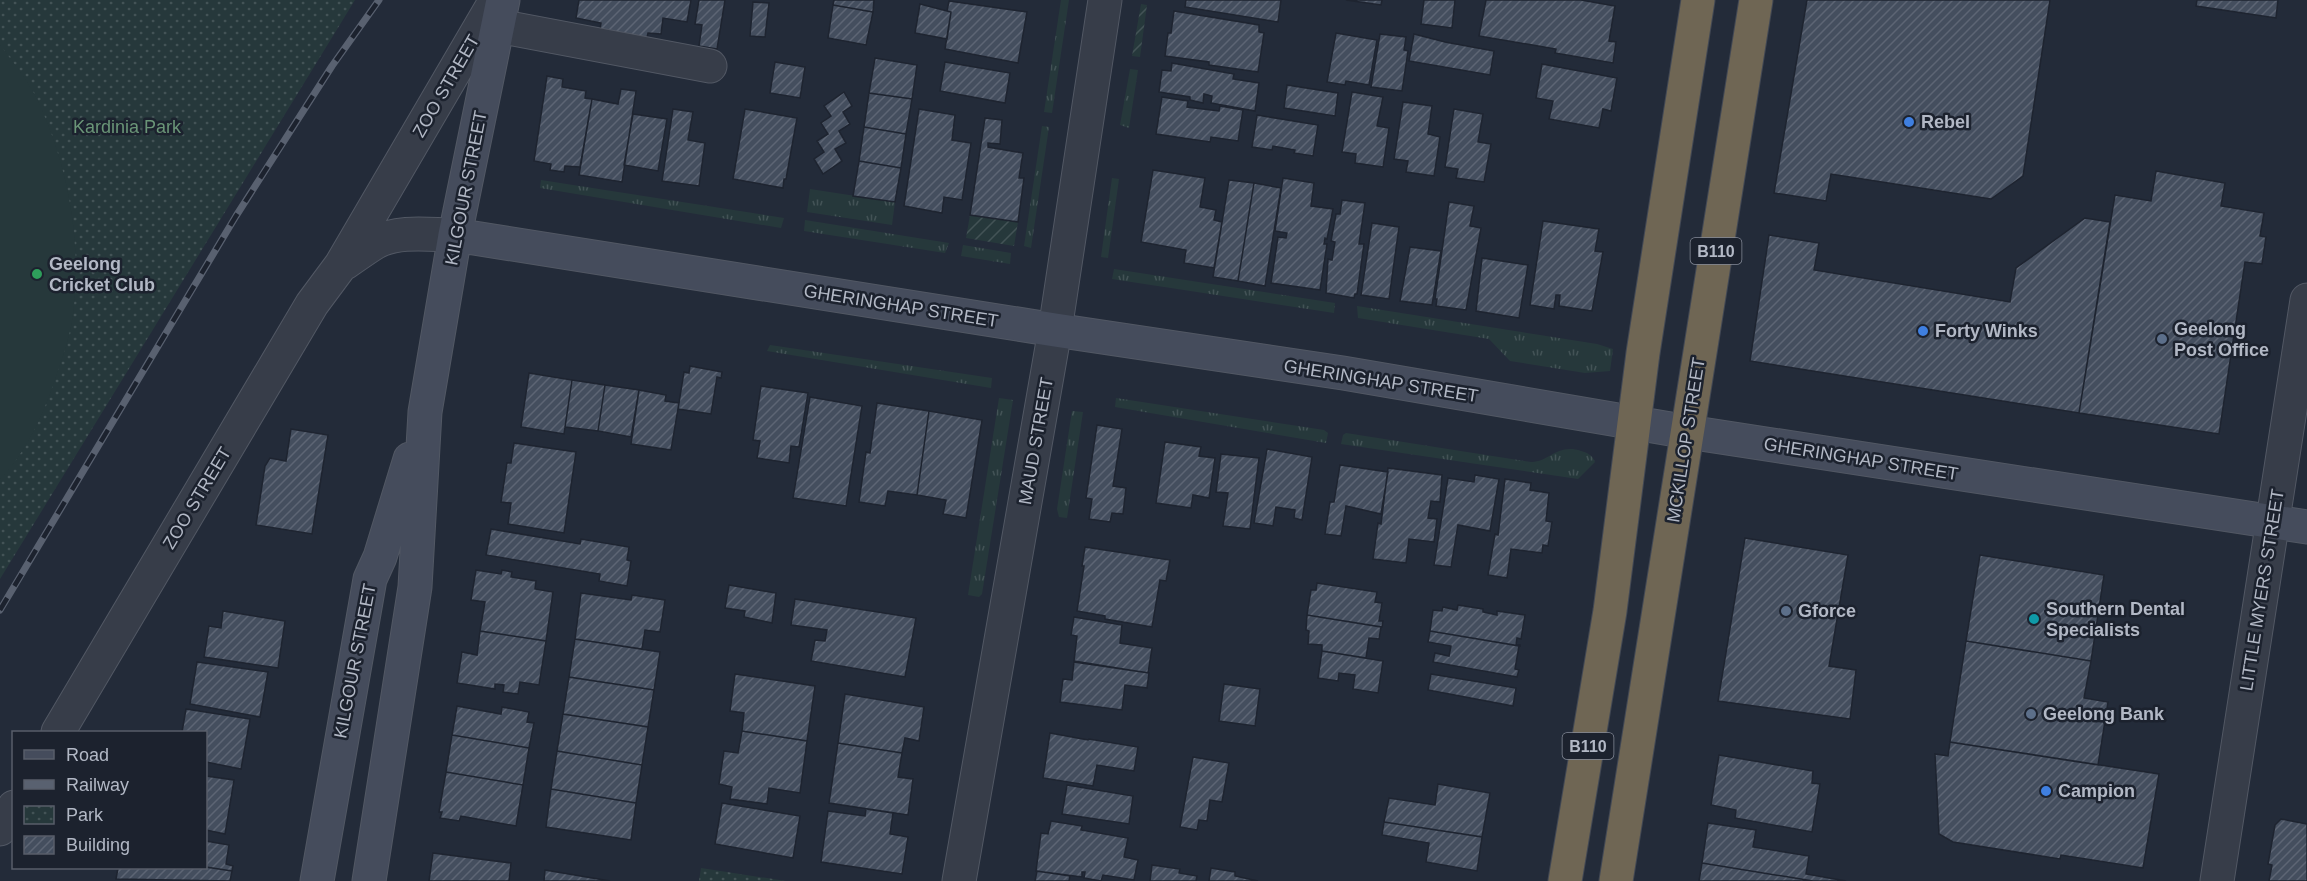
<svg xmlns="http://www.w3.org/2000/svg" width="2307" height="881" font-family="Arial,sans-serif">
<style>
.grass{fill:url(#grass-tufts)}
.park{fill:url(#park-dots)}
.garden{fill:url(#garden-furrows)}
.pitch{fill:#26383b}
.building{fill:url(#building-hatch);stroke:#1e2430;stroke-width:1.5}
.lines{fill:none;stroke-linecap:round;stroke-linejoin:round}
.street-casing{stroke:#525864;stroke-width:35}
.secondary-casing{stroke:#525864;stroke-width:35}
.highway-casing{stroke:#424854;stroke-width:35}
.street{stroke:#373d49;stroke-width:33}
.secondary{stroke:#454c5c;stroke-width:33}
.highway{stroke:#6f6654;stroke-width:33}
.rail-casing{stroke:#596170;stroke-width:7}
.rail{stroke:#1c222e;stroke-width:4.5;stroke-dasharray:14;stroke-linecap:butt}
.shop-dot{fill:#3f7fe0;stroke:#1c222e;stroke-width:2}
.leisure-dot{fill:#2e9e5b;stroke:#1c222e;stroke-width:2}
.service-dot{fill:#5c6f8a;stroke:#1c222e;stroke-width:2}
.culture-dot{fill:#0f9aa8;stroke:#1c222e;stroke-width:2}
.labels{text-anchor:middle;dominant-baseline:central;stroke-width:5;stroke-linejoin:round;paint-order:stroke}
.shield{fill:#1c222e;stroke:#858b98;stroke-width:1.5}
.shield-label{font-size:16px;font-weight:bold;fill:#b2b8c5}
.street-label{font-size:18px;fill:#b2b8c5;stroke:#1c222e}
.poi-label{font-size:18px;font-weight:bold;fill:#b2b8c5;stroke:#1c222e;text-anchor:start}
.park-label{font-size:18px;fill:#6a9577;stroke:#1c222e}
</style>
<defs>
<pattern id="grass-tufts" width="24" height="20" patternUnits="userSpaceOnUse" patternTransform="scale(1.5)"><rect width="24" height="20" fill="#26383b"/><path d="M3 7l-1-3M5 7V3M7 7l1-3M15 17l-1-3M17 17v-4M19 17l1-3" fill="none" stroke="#435356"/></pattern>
<pattern id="park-dots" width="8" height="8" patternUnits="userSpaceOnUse" patternTransform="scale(1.5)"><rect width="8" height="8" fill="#26383b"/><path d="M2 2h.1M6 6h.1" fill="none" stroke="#435356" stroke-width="1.8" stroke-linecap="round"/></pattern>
<pattern id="garden-furrows" width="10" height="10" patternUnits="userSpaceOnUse" patternTransform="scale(1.5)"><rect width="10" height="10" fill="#26383b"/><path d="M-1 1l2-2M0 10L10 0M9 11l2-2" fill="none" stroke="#435356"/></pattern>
<pattern id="building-hatch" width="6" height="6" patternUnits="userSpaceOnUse" patternTransform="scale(1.5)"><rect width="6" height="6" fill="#444e5e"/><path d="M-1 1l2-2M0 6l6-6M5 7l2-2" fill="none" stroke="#5d6574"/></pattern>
</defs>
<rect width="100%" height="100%" fill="#232b39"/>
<path class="grass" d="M1061,0H1069L1052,113L1044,112Z
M1130,69L1138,70L1129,128L1120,125Z
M1042,126L1049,127L1031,248L1024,246Z
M1112,178L1119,179L1108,258L1101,257Z
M541,180L784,218L781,228L540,188Z
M810,189L895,202L892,225L807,212Z
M805,220L949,243L945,253L804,231Z
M963,245L1011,253L1010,264L961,256Z
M1114,269L1335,303L1334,313L1112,279Z
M1357,306L1597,344L1613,349L1610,371L1585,373L1510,361L1489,339L1358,318Z
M770,345L992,378L991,388L767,351Z
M999,398L1013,400L982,594L979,597L968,595Z
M1116,398L1324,430L1328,433L1326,443L1115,407Z
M1072,411L1083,412L1067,518L1059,517L1057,509Z
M1346,433L1531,462C1548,463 1557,443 1581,451C1588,453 1592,455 1595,462L1578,479L1341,444L1343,435Z"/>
<path class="park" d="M0,0H355L0,579Z
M701,868L786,881H699Z"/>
<path class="garden" d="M1141,4L1147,5L1140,57L1132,56Z
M970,215L1018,222L1014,246L966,238Z"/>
<path class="pitch" d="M0,45C13,62 29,82 38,101C67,164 81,236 74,305C72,332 62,360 53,385C42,417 25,454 0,479Z"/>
<path class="building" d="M579,0H691L687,22L663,18L661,34L648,33L646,42L599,35L601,23L576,18Z
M699,0H725L717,49L699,46L702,25L695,24Z
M834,0H874L873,12L833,5Z
M1186,0H1281L1278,22L1185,7Z
M1346,0H1382L1381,5Z
M1424,0H1455L1452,28L1421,24Z
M1486,0H1581L1615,6L1609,41L1616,42L1613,63L1555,53L1556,49L1479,36Z
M1807,0H2050L2023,176L1991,199L1831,174L1826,201L1774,193Z
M2197,0H2278L2276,18L2196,6Z
M949,1L1027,12L1018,63L945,49L951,12L947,11Z
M753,2L769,3L765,37L750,36Z
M920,4L951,12L947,39L915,33Z
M833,5L873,12L866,45L828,38Z
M1174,11L1259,25V32L1264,33L1258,72L1209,65V62L1165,56L1168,33H1171Z
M1336,33L1377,40L1369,85L1346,81L1345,85L1327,82Z
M1380,34L1406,37L1404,50L1408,51L1402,91L1371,87Z
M1414,34L1445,42L1494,51L1490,75L1409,61Z
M875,58L917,65L912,99L869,93Z
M775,62L805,67L800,98L770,93Z
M945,62L1010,73L1005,103L940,91Z
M1172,63L1234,74L1233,79L1259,83L1255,111L1211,103L1212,96L1204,94L1203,103L1190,100V97L1159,92L1162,70L1171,71Z
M1542,64L1617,78L1611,111L1603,109L1599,128L1549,119L1553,101L1536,98Z
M547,76L563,79L562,87L586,91L585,98L592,99L580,167L565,166L564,172L550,170L551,164L534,161Z
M1287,85L1338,93L1335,116L1284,108Z
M621,89L636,91L622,182L579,175L592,99L618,104Z
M844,92L852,106L843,112L850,124L839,131L846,143L835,149L842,161L823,174L814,159L824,152L817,141L828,134L821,123L831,116L824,106Z
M1352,92L1383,97L1377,126L1389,128L1383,167L1355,163L1356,154L1342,152Z
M869,93L912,99L906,134L864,127Z
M1162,97L1188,101L1187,107L1219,111L1220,106L1243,110L1238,141L1211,137L1210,142L1156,134Z
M1403,102L1432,106L1428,134L1440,137L1434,176L1406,172L1408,161L1394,159Z
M673,109L693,112L688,140L705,143L699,186L662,181Z
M745,109L797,118L786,179H784L783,188L733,179Z
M919,109L955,115L952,140L971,143L962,200L944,197L942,213L904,206Z
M1454,109L1483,114L1478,142L1491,144L1484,182L1456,178L1458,169L1445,167Z
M633,114L667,119L658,171L624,165Z
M1257,115L1318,125L1313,156L1294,153L1295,150L1273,146L1272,150L1252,147Z
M985,118L1002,120L1000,144L988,143V147L1023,153L1019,178H1024L1018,222L970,215Z
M864,127L906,134L901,168L859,161Z
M859,161L901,168L895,202L853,196Z
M1153,170L1205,178L1200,207L1216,210L1214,220L1222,222L1214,268L1184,263L1186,250L1141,242Z
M2156,171L2225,183L2221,206L2264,213L2260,236L2266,237L2262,264L2245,262L2219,434L2079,413L2115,195L2151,201Z
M1283,178L1314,183L1311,206L1333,209L1327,239L1325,238L1324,244H1327L1320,290L1271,283L1278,237L1286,238L1287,233L1275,231Z
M1229,180L1254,183L1238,281L1213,277Z
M1254,183L1281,188L1265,286L1238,281Z
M1342,200L1365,203L1359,244H1364L1357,294H1355L1354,298L1326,293L1328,259L1332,260L1335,242L1331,241L1336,214H1340Z
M1449,202L1474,206L1470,226L1481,228L1466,310L1436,306L1437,299H1435Z
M2085,218L2110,222L2079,413L1750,361L1769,235L1819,243L1814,270L2010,302L2016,268Z
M1543,221L1599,229L1595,251L1603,252L1592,311L1559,306L1560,295H1556L1554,309L1530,305Z
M1372,223L1399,227L1389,299L1361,295Z
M1410,247L1441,251L1432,305L1400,301Z
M1482,258L1528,265L1519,318L1476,311Z
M690,366L722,372L721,378L717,377L711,414L678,409L684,372L689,373Z
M529,373L572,380L564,434L521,427Z
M572,380L605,385L598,431L565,427Z
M605,385L639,390L631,437L598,431Z
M761,386L808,393L799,447L791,446L789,463L757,458L760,441L753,440Z
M639,390L666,395L665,401L679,403L671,450L631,444Z
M810,397L862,406L846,506L793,498Z
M877,403L929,411L917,495L888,491L885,506L859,502L866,452L870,453Z
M929,411L982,420L966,518L943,514L946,500L917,495Z
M1097,425L1122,429L1113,486L1126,488L1123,514L1112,513L1110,522L1089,519L1092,499L1086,498Z
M291,429L328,435L312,534L256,525L265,466L270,458L286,461Z
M1165,442L1201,447L1199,456L1215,458L1209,498L1193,495L1191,508L1156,503Z
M514,443L576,452L564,533L508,524L511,503L501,502L507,463H511Z
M1267,449L1312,457L1302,520L1294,518L1295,510L1276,507L1273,526L1254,523Z
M1221,454L1259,458L1250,529L1223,526L1228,493L1216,492Z
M1340,465L1388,472L1381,514L1346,506L1341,536L1325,534L1330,502H1334Z
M1388,468L1442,475L1440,502L1431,501L1428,518L1437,519L1434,542L1409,539L1406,563L1373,559L1378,523L1381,524Z
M1475,475L1499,479L1490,531L1458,525L1451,567L1434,565L1448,478L1474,482Z
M1505,479L1531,483L1530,490L1549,493L1546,521L1552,522L1548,546L1543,545L1542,553L1511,549L1507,578L1488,575L1495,534L1498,535Z
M491,529L580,544L581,539L629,547L627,560L631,561L627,586L599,581L600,574L486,555Z
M1745,538L1848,555L1829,666L1856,670L1850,719L1718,701Z
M1085,547L1170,560L1166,581L1160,580L1152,627L1105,619V616L1077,611L1084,566H1082Z
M1980,555L2104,575L2091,661L1966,641Z
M476,570L501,574L502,570L512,572L511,577L536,581L535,589L553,592L546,641L480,631L485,602L471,600Z
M1317,583L1377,592L1375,602L1382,603L1379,621H1383L1382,627L1307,615L1311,590H1316Z
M729,585L776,593L772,623L744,617L745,611L725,608Z
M581,593L631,600L632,595L665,600L660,632L645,630L642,649L575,639Z
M795,599L916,618L905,677L811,661L815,640L825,641L827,630L791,625Z
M1458,605L1483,609V612L1497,615V611L1525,615L1521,639L1517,638L1516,645H1520V646L1430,631L1433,610L1442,611L1443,607L1457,610Z
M223,611L285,621L278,668L204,657L209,626L221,628Z
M1307,615L1381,627L1379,639L1369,638L1366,658L1322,651V645L1308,644L1309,631L1306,630Z
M1074,617L1122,625L1120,643L1152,648L1148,673L1074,661L1077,636L1071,635Z
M480,631L546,641L539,685L520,682L518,694L503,692L504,685L495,684V689L457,683L462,652L477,655Z
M1430,631L1519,646L1515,669L1519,670L1517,677L1433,662L1435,653L1449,656L1451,646L1428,642Z
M575,639L660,652L654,690L569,677Z
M1966,641L2091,661L2084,698L2108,702L2098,765L1950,742Z
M1322,651L1383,661L1378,693L1353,689L1355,675L1339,673L1338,681L1318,678Z
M197,662L268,672L260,717L190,704Z
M1074,662L1149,673L1147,688L1125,685L1122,710L1060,702L1063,679L1072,680Z
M735,674L815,686L807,741L742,731L744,713L730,711Z
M1431,674L1516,688L1513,706L1428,690Z
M569,677L654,690L648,727L563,714Z
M1224,684L1260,689L1255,726L1219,721Z
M845,694L924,707L919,741L905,738L902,753L838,743Z
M457,706L501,714L502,707L529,712L527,722L534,723L529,748L452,735Z
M186,709L250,719L241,769L206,762V732H182Z
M563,714L648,727L642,765L557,751Z
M742,731L807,741L800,793L769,788L767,804L730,799L732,787L719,784L724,751L738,753Z
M1050,733L1088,740L1089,739L1138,747L1134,771L1097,765L1093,786L1043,778Z
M452,735L529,748L523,785L446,772Z
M1950,742L2159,774L2143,868L2061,855L2060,859L1953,842L1939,834L1935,754L1948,756Z
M838,743L902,753L898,777L913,779L908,815L829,803Z
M557,751L642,765L636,803L551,789Z
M1719,755L1813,771L1812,783L1820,784L1812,832L1735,818L1736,810L1711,805Z
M1193,757L1229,763L1222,802L1210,800L1207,821L1199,820L1197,830L1180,827Z
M446,772L523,785L516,826L461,816L459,821L440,818L442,812H439Z
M206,776L234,780L225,834L206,830Z
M1438,784L1490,793L1482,837L1384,822L1389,798L1435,805Z
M1067,785L1133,796L1129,824L1062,814Z
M551,789L636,803L631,840L546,827Z
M722,803L800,816L793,858L715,844Z
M866,809L893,813L890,834L908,837L902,874L821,862L828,811L865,816Z
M2281,819L2307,824V881H2269L2272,865L2268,864L2275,825Z
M1051,821L1082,826L1081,830L1128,838L1124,857L1138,860L1134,880L1103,875L1101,881L1084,878L1085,872H1082V877L1036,871L1041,833L1048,834Z
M1384,822L1482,837L1477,871L1426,862L1429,843L1382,835Z
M1708,823L1756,830L1753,847L1809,856L1806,874L1846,881H1813L1702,863Z
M206,841L229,845L226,864L233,866L232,871L206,867Z
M433,853L511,863L509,881H429Z
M1702,863L1813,881H1699Z
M1152,865L1180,869L1179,873L1197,876L1196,881H1150Z
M206,867L232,871L230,881L116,879L118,868Z
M1211,868L1235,872V876L1258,881H1209Z
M545,870L610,881H544Z
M1037,871L1070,876L1069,881H1035Z"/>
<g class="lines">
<defs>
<path id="street" d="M498,26L710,66
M345,263C355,256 366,248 376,242C400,230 430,235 455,235
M58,732L312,304L341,265L496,0
M0,829L14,807
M959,881L1055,330L1105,0
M2217,881L2307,300"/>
<path id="secondary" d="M455,235L1055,330L1343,373L1688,432L2307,527
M317,881L370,579L380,557L410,459
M369,881L415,587L425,412L455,235L503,0"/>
<path id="highway" d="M1565,881L1610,611L1643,353L1698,0
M1616,881L1756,0"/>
</defs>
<use href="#street" class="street-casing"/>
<use href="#secondary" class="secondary-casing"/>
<use href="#highway" class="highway-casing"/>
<use href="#street" class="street"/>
<use href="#secondary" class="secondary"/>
<use href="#highway" class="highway"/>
<defs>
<path id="rail" d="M0,610L236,216L332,66L379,0"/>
</defs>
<use href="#rail" class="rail-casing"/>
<use href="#rail" class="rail"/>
</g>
<g class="shop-dot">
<circle cx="1909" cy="122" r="6"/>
<circle cx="1923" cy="331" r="6"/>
<circle cx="2046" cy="791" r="6"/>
</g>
<circle class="leisure-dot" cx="37" cy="274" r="6"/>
<g class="service-dot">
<circle cx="2162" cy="339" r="6"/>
<circle cx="1786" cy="611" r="6"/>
<circle cx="2031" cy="714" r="6"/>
</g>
<circle class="culture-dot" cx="2034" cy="619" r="6"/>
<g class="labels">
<g class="shield">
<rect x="1690.5" y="238" width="51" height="26" rx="4.5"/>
<rect x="1562.5" y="733" width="51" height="26" rx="4.5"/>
</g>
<g class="shield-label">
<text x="1716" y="251">B110</text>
<text x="1588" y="746">B110</text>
</g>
<g class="street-label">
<text transform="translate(446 86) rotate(-60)">ZOO STREET</text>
<text transform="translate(466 188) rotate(-79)">KILGOUR STREET</text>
<text transform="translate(901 306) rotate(9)">GHERINGHAP STREET</text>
<text transform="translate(1381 381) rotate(9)">GHERINGHAP STREET</text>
<text transform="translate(1686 440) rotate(-81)">MCKILLOP STREET</text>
<text transform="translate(1036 441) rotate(-80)">MAUD STREET</text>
<text transform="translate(1861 459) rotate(9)">GHERINGHAP STREET</text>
<text transform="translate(197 498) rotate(-59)">ZOO STREET</text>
<text transform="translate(2262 590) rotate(-81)">LITTLE MYERS STREET</text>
<text transform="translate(355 661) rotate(-79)">KILGOUR STREET</text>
</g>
<g class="poi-label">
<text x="1921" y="122">Rebel</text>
<text x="49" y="264">Geelong<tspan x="49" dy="21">Cricket Club</tspan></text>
<text x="2174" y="329">Geelong<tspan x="2174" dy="21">Post Office</tspan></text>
<text x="1935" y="331">Forty Winks</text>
<text x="2046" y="609">Southern Dental<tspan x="2046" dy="21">Specialists</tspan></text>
<text x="1798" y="611">Gforce</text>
<text x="2043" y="714">Geelong Bank</text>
<text x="2058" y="791">Campion</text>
</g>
<g class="park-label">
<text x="127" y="127">Kardinia Park</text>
</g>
</g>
<rect x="12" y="731" width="195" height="138" fill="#1c222e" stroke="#585e6a" stroke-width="1.5"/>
<rect x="24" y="750" width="30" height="9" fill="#454c5c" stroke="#585e6a" stroke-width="1.5"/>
<text x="66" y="761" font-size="18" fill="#b2b8c5">Road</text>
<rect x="24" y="780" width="30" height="9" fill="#596170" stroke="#585e6a" stroke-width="1.5"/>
<text x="66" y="791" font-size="18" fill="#b2b8c5">Railway</text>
<rect x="24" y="806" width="30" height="18" fill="url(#park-dots)" stroke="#585e6a" stroke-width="1.5"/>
<text x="66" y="821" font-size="18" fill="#b2b8c5">Park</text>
<rect x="24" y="836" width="30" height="18" fill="url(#building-hatch)" stroke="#585e6a" stroke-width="1.5"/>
<text x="66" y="851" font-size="18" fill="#b2b8c5">Building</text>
</svg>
